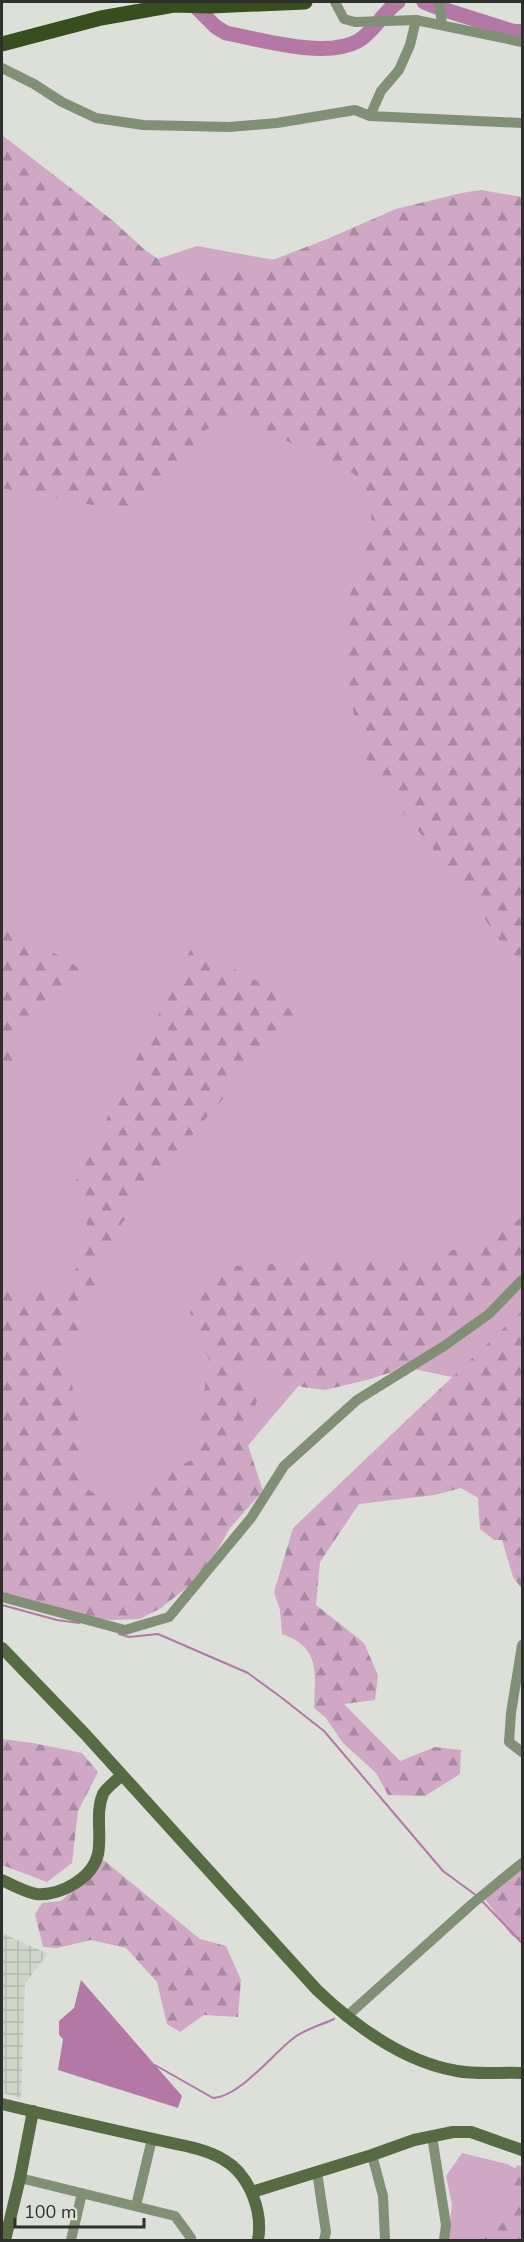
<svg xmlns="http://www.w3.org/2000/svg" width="524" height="2242" font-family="'Nunito Sans',sans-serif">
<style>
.industrial{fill:url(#industrial-grid)}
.green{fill:#d0a8c6}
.forest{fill:url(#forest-firs)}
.water{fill:#b378a5}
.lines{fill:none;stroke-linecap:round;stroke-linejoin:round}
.stream{stroke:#b378a5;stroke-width:2}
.river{stroke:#b378a5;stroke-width:15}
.street{stroke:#819075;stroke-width:10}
.secondary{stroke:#566a43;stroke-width:12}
.primary{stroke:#374f1e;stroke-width:15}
</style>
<defs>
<pattern id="industrial-grid" width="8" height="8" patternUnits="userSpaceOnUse" patternTransform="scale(1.5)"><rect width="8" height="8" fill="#cfd7c9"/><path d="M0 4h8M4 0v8" fill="none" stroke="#b2b9ad"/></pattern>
<pattern id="forest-firs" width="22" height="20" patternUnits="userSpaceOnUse" patternTransform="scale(1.5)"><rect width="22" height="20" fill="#d0a8c6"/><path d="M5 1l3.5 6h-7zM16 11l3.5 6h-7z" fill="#a989a1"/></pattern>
</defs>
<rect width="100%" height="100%" fill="#dce0d8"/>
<path class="industrial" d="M2,1933L48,1954L25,1983L21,2098L2,2093Z"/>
<path class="green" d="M2,244L88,282L197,246L430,288L522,632V1362L490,1385L328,1351L126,1590L2,1525Z
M462,2153L507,2164L522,2172V2240H448L452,2204L446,2176Z"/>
<path class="forest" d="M2,135L112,220L145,250L164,263L212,273L227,274L247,270L327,239L396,209L461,193L481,190L522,197V974L458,879L395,803L375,775L358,743L344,651L348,602L371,528L372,505L365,487L354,474L270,433L230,418L218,421L206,430L151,496L136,511H125L2,488Z
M2,922L81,969L15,1028L18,1075L2,1083Z
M192,947L305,1006L206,1118L116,1231L67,1358L81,1434L78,1468L89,1490L124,1510L138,1492L194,1458L209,1359L198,1338L190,1313L206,1276L213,1271L236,1266L326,1261L412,1260L453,1250L503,1231L522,1217V1277L506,1281L420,1354L392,1372L367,1380L325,1390L302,1387L275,1374L251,1358L246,1377L257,1400L245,1436L263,1491L230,1528L218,1549L189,1586L161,1608L140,1619L111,1620L79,1617L2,1593V1444L4,1439L2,1436V1283L11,1290L67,1289L90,1235L75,1183Z
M522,1311V1589L513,1577L502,1540H494L480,1529L478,1498L461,1488L435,1495L359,1504L320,1562L316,1605L364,1643L378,1675L375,1700L344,1704L400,1761L435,1747L461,1750L460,1774L425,1796L388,1795L376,1773L343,1743L326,1718L314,1708C315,1674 321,1647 282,1634L280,1610L274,1592L293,1528Z
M2,1739L33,1743L82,1753L98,1772L78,1811L72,1863L47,1882L2,1865Z
M101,1858L200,1939L226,1946L241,1980L238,2017L204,2015L180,2032L167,2024L157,1982L126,1948L91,1940L57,1948L43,1947L35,1914L42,1903L61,1901L87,1877Z
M522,1863V1940L512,1936L482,1895L498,1876Z
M518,2165L522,2167V2240H473L478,2222L508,2223L506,2178Z"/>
<path class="water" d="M81,1980L182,2096L178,2108L58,2070L63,2039L59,2035V2021L74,2008Z"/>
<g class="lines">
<path class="stream" d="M2,1605L57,1620L79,1623
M119,1634L129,1637L158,1634L248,1673L282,1698L324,1731L443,1871L477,1896
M481,1900L522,1943
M155,2065L213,2098C240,2097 273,2053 295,2037C306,2029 321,2025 334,2019"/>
<path class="river" d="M191,2L216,27L226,33C263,40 325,59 358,41C374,32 383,12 398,2
M424,2L439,8L512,31L522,32"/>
<path class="street" d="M335,2L344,19L355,22L416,20L522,42
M439,2L442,24
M2,68L34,84L62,102L96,118L143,125L229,127L277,123L355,110L370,116L522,123
M370,116L381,91L399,70L410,45L416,20
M2,1597L125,1630L169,1617L251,1518L284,1466L357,1400L444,1346L489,1314L522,1280
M522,1645L511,1713L509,1742L522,1752
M346,2017L472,1904L522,1863
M432,2136L446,2225L444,2240
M372,2155L383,2196L385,2240
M317,2172L326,2232L324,2240
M20,2178L175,2216L191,2238L190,2240
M136,2206L152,2139
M71,2240L82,2193"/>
<path class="secondary" d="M2,1648L85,1734L317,1990C355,2026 404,2062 457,2071C478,2075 501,2072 522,2073
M2,1880C12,1885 25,1892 36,1894C60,1896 92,1879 98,1854C102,1835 95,1813 103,1794C106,1788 117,1780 122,1775
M2,2104C51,2116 100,2127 149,2138C173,2144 203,2147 224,2160C250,2175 263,2212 258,2240
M252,2192L372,2155L414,2140L453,2132H471L522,2150
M5,2240L20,2178L33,2111"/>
<path class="primary" d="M2,44L101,18L174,5L210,6L305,2"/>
</g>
<rect width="524" height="2242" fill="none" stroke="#2e302d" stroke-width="6"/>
<path d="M15 2218v9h129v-9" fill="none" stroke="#2e302d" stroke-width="3"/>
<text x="24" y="2218" font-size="18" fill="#2e302d" stroke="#dce0d8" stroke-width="4.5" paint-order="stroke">100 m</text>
</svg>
